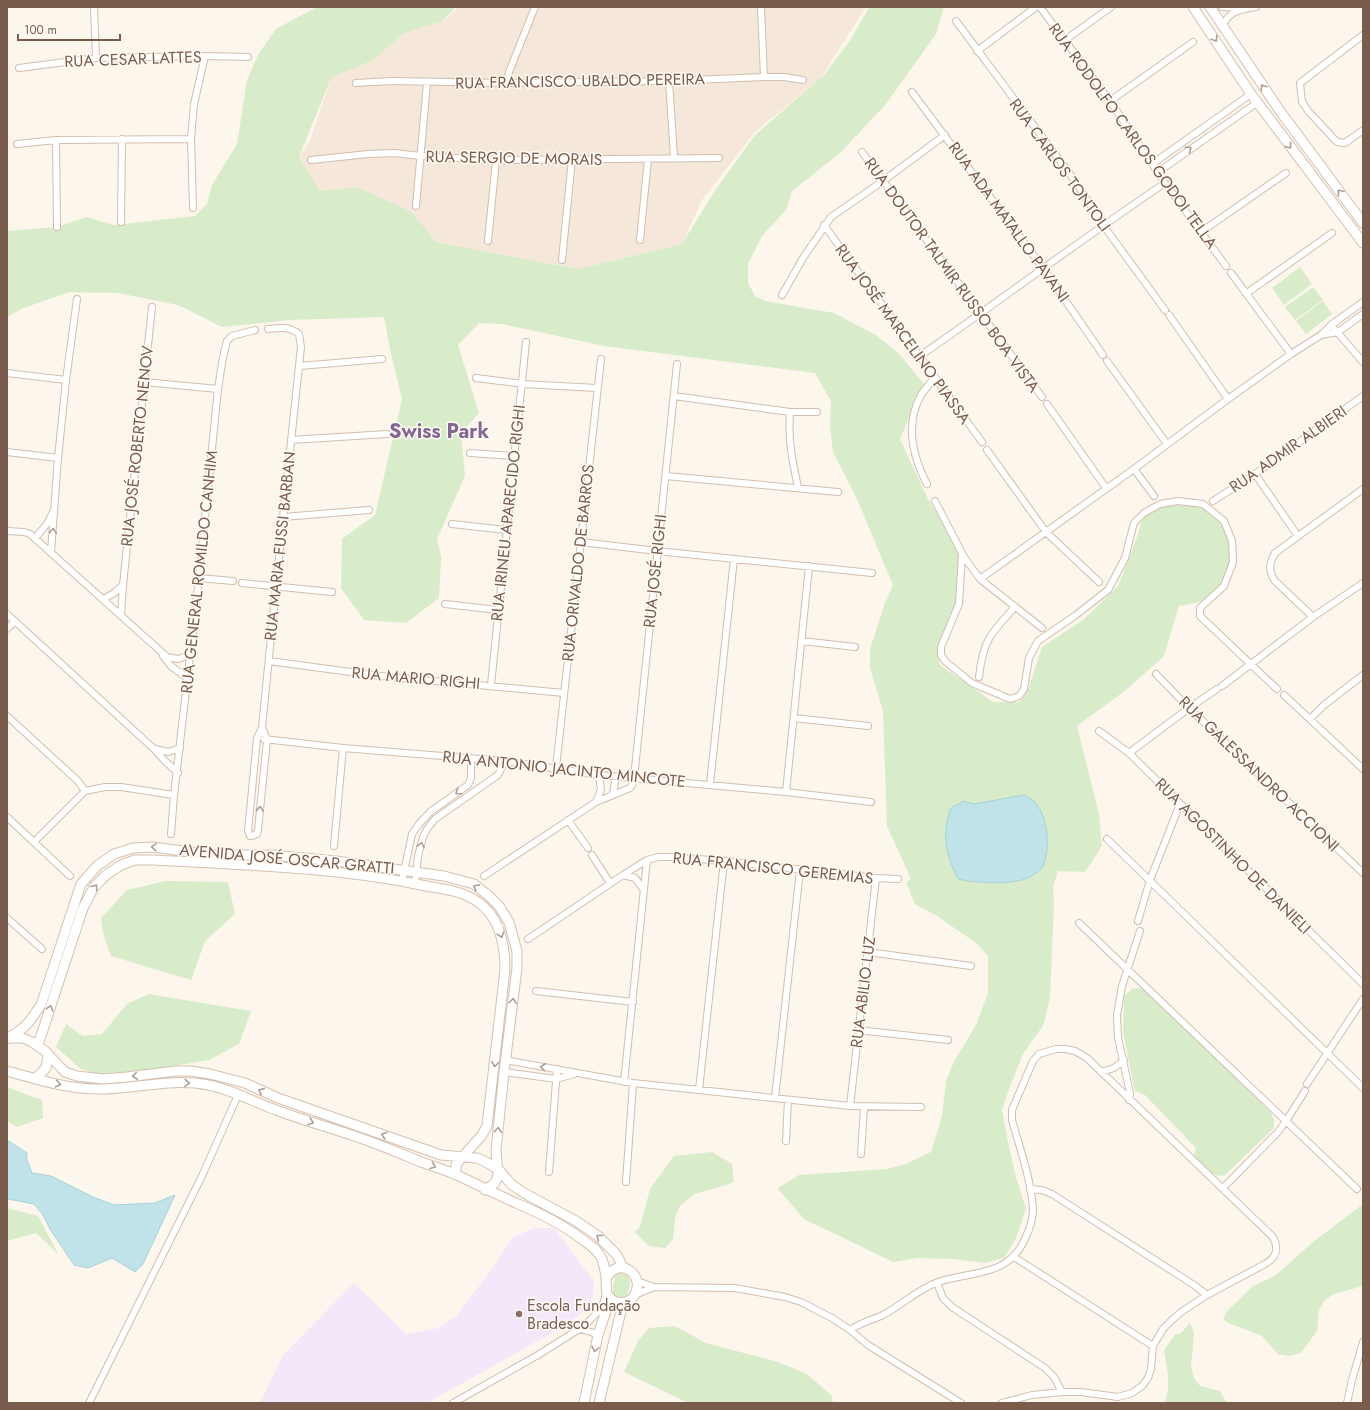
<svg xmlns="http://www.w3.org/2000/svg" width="1370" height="1410" font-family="Jost,sans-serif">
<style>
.residential{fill:#f5e8da}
.education{fill:#f3e8fa}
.green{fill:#d8ecc9}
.water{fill:#bfe3e8;stroke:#a5d3da}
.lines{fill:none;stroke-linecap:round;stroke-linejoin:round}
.street-casing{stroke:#d1beb0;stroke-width:8}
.secondary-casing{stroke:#d6c0b0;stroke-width:11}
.street{stroke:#fff;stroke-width:6}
.secondary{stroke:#fff;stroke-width:9}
.oneway{stroke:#af9d94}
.education-dot{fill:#8d6e63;stroke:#fffaf3;stroke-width:1.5}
.labels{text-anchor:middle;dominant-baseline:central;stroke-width:3;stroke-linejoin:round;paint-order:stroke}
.street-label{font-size:16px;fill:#7a5c4d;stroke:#fffaf3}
.education-label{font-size:16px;fill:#785e54;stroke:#fffaf3;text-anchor:start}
.district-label{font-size:20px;font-weight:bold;fill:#846695;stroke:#fffaf3}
</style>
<rect width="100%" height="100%" fill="#fdf6ec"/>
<path class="residential" d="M459,7H866L820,79L755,132L702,200L682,244L578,269L436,242L412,212L358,187L320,191L299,157L310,141L331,78L371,61L402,35L421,27L442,22Z"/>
<path class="education" d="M534,1228H554L594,1281L593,1296L585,1311L557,1330L427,1403H260L283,1355L354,1283L406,1334L439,1328L455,1317L490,1272L513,1237Z"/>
<path class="green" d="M317,7H456L442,22L421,27L402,35L371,61L331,78L299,157L320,191L358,187L412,212L436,242L578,269L682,244L714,192L755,135L824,75L851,39L869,7H944L936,34L886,104L839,154L792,191L786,210L762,236L748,264V283L755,296L765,301L834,313L876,335L900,355L924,384L900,439L927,497L958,550L959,604L937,647L940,665L993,702H1020L1028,690L1042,647L1083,620L1118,586L1136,540L1144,513L1178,501L1203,504L1224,521L1233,562L1224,586L1200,602L1179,606L1164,656L1126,690L1077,726L1099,814L1102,846L1085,872L1058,871L1053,887L1054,903L1050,997L1044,1024L1023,1054L1009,1089L1002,1110L1008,1142L1016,1177L1026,1209L1016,1238L1004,1258L985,1263L953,1259L918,1258L893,1262L825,1229L805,1220L779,1190L778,1188L799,1175L887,1169L906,1164L931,1152L942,1116L946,1080L955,1060L976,1025L988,993V956L976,943L937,916L915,904L906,882L911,879L887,826L883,711L870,668V649L885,603L893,585L857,499L833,452L830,428L831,401L815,373L604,346L502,324L479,323L458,345L479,413L461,433L465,476L437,539L441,557L439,598L406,623L364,620L341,588L342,539L375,515L402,399L391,354L384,317L289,320L222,327L178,305L118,293L69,292L21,309L7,317V231L57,227L86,217L114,225L195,216L207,204L212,185L237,144L247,80L259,53L276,29Z
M1300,267L1312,284L1284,305L1272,288Z
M1313,287L1323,300L1295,320L1285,307Z
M1323,301L1332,314L1306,334L1296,321Z
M166,881L228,882L235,914L205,941L191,980L111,956L103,933L101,918L127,890Z
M1138,988L1144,989L1271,1113L1274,1120V1128L1225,1175C1213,1180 1202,1163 1194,1155L1196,1148L1145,1095L1135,1091L1123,1033L1124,996L1132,989Z
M149,994L251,1011L239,1044L209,1060L109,1077L81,1069L56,1047L66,1024L83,1036L102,1034L127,1004Z
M7,1087L42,1100L43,1118L17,1127L7,1121Z
M712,1152L732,1164L734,1182L720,1187L694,1194L680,1206L675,1218L673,1239L665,1248L649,1246L635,1232L640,1227L650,1189L674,1156Z
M1363,1204V1286L1334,1294L1325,1300L1319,1310L1317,1331L1301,1353L1289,1356L1278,1354L1262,1336L1228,1323L1223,1319L1227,1311L1253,1286L1276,1275L1313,1242Z
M7,1208L38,1216L58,1254L36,1233L7,1241Z
M620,1273C633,1273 631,1288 626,1296L619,1299L613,1295V1286L615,1276Z
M1190,1323L1194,1333L1191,1367L1194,1378L1200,1386L1220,1391L1227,1403H1164C1172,1386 1167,1368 1164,1350L1175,1335L1181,1333Z
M675,1326L706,1343L778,1362L807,1374L832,1396L833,1403H688L624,1372L638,1341L649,1328Z"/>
<path class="water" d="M1024,795C1027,797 1032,799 1034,801C1048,816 1051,848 1043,866C1041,870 1035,874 1031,876C1017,886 974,883 958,879C946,855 941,834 951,808L964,801L974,804Z
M7,1140L27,1153V1160L32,1173L51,1176L93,1197L114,1205L155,1203L175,1195L143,1264L135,1272L112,1258L88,1268L74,1265L50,1229L43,1215L34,1204L8,1199L7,1198Z"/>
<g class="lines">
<defs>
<path id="street" d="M94,7L96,58
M761,7L764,77
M1040,7L1110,101L1165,183L1226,266
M1222,7L1243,8
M956,21L1075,181L1103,225L1165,310
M1222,27C1230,10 1239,10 1256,7
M1363,35L1300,83L1302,102L1309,112L1337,142L1345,143L1363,130
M1065,40L1111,7
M977,51L1036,7
M19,68L96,58L205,56L248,57
M669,81L674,158
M356,83L392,81L507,83L669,81L764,77H784L803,80
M507,83L509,72L535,7
M912,92L1043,268L1103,355
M1110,101L1193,42
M56,140L57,227
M17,144L56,140L191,139
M862,152L1042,397
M311,160L368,154L395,153L420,156L496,160L719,158
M1152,164L1251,94
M1158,172L1258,102
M416,206L427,83
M193,208L191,139L194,104L205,56
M121,222L122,139
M824,225L982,442
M1201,232L1286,173
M640,240L648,159
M488,241L496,160
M562,260L572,159
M1231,273L1291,354
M1247,293L1332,233
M782,295L803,258L831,217L883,181L945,135
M1169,315L1228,399
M1331,325L1363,362
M1321,335L1338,332L1363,314
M920,356C1002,299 1082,239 1165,183
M1107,361L1167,444
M300,366L382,359
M7,373L66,380
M476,378L523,384L597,388
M144,382L218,389
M674,396L790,412H817
M1047,404L1106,488
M790,412C788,441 792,459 798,487
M291,440L387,434
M987,450L1046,532L1099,582
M7,452L58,458
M470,453L514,456
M1134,469L1154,496
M1255,474L1298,536
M666,476L838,492
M927,484C913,457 905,424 921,395C925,389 930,384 934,378
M935,501L964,557L980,579L1042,628
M1213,501L1255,474L1363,396
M283,517L369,510
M452,524L506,530
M7,531L24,532L30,534L167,657L178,659L190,655
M35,538L47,524L53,512
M581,542L657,551L872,573
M51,552L58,458L66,380L77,299
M962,554L959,604L941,647V655L946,662L972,683L1010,699L1019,696L1024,689L1029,658L1038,641L1076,615L1108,590L1125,558L1134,523L1144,513L1160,504L1178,501L1203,504L1224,521L1232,541L1233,562L1224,586L1200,608V616L1277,689
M199,578L233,581
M980,579L1134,469L1228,399L1291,354L1321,335L1331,325L1363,302
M242,583L332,592
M104,599L114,593L123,585
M445,604L498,610
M7,614L153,748L165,761L178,773
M121,615L123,585L152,307
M1313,617L1275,581C1268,570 1269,564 1275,553L1363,489
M7,629L15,621
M802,641L855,647
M163,656L171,666L187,678
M269,661L380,676L564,693
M1156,674L1189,708L1363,873
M979,677C983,640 991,633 1015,607
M491,685L526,342
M1222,686L1313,617L1363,583
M1284,695L1363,769
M7,716L78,781L85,791
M794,718L868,726
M1310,719L1324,705L1363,675
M262,727L267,740L258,830L257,834L252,836H250L248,831L257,739L262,727L283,517L301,347L299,334C289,326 280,328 268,329
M1099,731L1129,753L1363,984
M264,739L343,748L505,761L599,775L786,792L871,802
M155,749L168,752L180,748
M1129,753L1189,708L1217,689
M556,768L601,359
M710,784L734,559
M786,792L809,566
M613,794L616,776
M596,802L601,790L599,775
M7,817L70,876
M568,820L588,848
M171,834L174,795L199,578L218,389L223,357L227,341L232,336L255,330
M1107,839L1363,1088
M34,842L85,791L105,787H121L174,795
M334,846L343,748
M592,855L610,883
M623,875L635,878L644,890
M484,876L596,802L630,788L632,785L634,778L677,364
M402,881L412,834L419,824L430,812L468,785L471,778V759
M415,884L418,856L423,837L427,829L435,819L498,775L505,761
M7,918L42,949
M1138,921L1150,880L1180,804
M1079,923L1357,1189
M528,939L623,875L647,860L658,857H670L724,861L876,878L898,879
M868,952L971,966
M536,991L633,1002
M858,1030L948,1040
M505,1060L633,1083L850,1106L921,1107
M504,1072L556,1079L574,1074
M1101,1072L1114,1068L1124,1060
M624,1082L647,860
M1307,1084L1363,999
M699,1090L724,861
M775,1098L800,870
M1129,1100L1130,1093L1118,1038L1117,1015L1122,986L1140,931
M850,1106L876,878
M786,1141L788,1100
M861,1154L864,1107
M549,1172L557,1069
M626,1182L633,1083
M1223,1188L1278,1132L1286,1121L1305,1091
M1030,1189L1042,1190L1052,1194L1194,1285L1207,1295
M1014,1257L1153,1346
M637,1281L654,1287L735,1288L785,1297L801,1302L832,1318L850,1330L868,1345L961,1403
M937,1283L943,1298L952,1307L1045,1368L1054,1377L1062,1392
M635,1295L654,1287
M581,1329L591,1332L598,1335
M850,1330C860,1323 872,1320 883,1315C902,1305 918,1289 938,1282C971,1271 1007,1277 1024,1241C1029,1231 1033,1220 1033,1209C1031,1179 1020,1149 1012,1120V1110L1033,1061L1039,1054L1056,1049H1066L1075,1051L1087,1058L1273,1237C1279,1249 1277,1257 1265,1264L1207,1295L1181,1312L1172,1320L1163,1329L1153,1346L1151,1369L1148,1378L1142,1386L1132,1393L1118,1397L1081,1392H1062L1032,1395L1002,1403
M89,1403L202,1176L238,1095
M453,1403L538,1355L576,1331L581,1329L602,1308L606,1294
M1347,1403L1352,1380L1363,1342"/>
<path id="secondary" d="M1193,7L1251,94L1363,243
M1210,7L1280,111L1363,223
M9,1038H23L32,1042L45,1051L65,1072L77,1076L103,1079L127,1077L176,1071H191L210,1074L245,1083L278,1098L441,1155L477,1158L484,1161L498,1169L512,1185L524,1193L576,1221L598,1236L616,1254L620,1261L622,1268
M7,1039L23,1028L29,1022L41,1005L81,884L97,866L114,854L133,848L153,847L205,854L221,855H272L336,861L444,876L474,884L489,896L499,906L509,922L517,951V968L504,1072L496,1150L498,1176L495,1183L485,1190
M38,1045L83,908L94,887L106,875L121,865L135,860H154C243,865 333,867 421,885C440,889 462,890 478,902C500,917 505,945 505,970L487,1126L482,1135L458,1162L456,1165V1175
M7,1071C39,1080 71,1090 105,1089C139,1088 174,1078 208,1085C231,1089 254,1102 276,1110C307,1122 340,1130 371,1142C388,1148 404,1155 421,1162C433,1166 445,1170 457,1175C476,1184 496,1194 516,1203C540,1213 562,1224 583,1240C590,1245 598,1250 602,1259C604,1264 605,1272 606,1277C607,1285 604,1293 611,1299C617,1305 629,1303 634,1296C647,1275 618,1254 606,1279
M35,1079L46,1068L48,1055
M584,1403L598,1335L610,1299
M599,1403L623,1303"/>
</defs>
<use href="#street" class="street-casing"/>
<use href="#secondary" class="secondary-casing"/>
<use href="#street" class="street"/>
<use href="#secondary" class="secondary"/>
</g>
<defs><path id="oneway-chevron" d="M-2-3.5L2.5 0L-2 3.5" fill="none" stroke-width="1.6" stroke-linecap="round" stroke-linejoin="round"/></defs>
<g class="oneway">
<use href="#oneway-chevron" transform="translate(1215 39) rotate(56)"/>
<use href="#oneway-chevron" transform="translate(1263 87) rotate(-124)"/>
<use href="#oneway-chevron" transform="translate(1289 146) rotate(53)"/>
<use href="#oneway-chevron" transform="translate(1189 149) rotate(-35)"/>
<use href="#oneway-chevron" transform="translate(1340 192) rotate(-127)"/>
<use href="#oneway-chevron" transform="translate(53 531) rotate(-84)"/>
<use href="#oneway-chevron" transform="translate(458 792) rotate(145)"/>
<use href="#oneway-chevron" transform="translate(260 809) rotate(-84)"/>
<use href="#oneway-chevron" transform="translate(421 845) rotate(-77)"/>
<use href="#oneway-chevron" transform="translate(154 847) rotate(-178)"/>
<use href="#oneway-chevron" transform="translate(95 887) rotate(-54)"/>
<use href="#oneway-chevron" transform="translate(476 887) rotate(-149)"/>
<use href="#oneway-chevron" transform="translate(501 935) rotate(72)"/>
<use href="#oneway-chevron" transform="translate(513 1001) rotate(-83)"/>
<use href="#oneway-chevron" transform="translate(50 1008) rotate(-72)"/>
<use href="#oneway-chevron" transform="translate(495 1064) rotate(97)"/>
<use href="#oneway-chevron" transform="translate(543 1067) rotate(-172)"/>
<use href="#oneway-chevron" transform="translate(135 1076) rotate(172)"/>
<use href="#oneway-chevron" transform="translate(187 1083) rotate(2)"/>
<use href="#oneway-chevron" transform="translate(58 1084) rotate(12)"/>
<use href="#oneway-chevron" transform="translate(261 1091) rotate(-156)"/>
<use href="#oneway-chevron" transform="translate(311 1122) rotate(19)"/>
<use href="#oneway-chevron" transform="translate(498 1130) rotate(-85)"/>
<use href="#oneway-chevron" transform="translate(384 1135) rotate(-161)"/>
<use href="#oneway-chevron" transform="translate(433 1166) rotate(21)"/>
<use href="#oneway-chevron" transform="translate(599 1237) rotate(-141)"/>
<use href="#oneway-chevron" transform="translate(595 1349) rotate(102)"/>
</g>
<circle class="education-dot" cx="519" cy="1314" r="4"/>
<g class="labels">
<g class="street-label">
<text transform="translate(133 59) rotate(-2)">RUA CESAR LATTES</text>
<text transform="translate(580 81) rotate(-1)">RUA FRANCISCO UBALDO PEREIRA</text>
<text transform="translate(1133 136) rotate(54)">RUA RODOLFO CARLOS GODOI TELLA</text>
<text transform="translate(514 158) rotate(1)">RUA SERGIO DE MORAIS</text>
<text transform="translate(1060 165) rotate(54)">RUA CARLOS TONTOLI</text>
<text transform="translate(1009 222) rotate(54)">RUA ADA MATALLO PAVANI</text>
<text transform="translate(952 275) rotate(54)">RUA DOUTOR TALMIR RUSSO BOA VISTA</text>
<text transform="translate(903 334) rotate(54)">RUA JOSÉ MARCELINO PIASSA</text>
<text transform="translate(137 446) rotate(-84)">RUA JOSÉ ROBERTO NENOV</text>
<text transform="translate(1288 449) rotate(-35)">RUA ADMIR ALBIERI</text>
<text transform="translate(508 513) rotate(-84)">RUA IRINEU APARECIDO RIGHI</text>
<text transform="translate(280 546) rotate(-84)">RUA MARIA FUSSI BARBAN</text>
<text transform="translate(578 563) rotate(-84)">RUA ORIVALDO DE BARROS</text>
<text transform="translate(655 571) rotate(-84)">RUA JOSÉ RIGHI</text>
<text transform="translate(199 572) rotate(-84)">RUA GENERAL ROMILDO CANHIM</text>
<text transform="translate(416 678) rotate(5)">RUA MARIO RIGHI</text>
<text transform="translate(564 769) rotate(6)">RUA ANTONIO JACINTO MINCOTE</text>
<text transform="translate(1259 774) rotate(44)">RUA GALESSANDRO ACCIONI</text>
<text transform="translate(1233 856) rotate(45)">RUA AGOSTINHO DE DANIELI</text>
<text transform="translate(287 859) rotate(5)">AVENIDA JOSÉ OSCAR GRATTI</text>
<text transform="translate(773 868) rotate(6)">RUA FRANCISCO GEREMIAS</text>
<text transform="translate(863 992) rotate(-83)">RUA ABILIO LUZ</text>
</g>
<g class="education-label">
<text x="527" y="1305">Escola Fundação<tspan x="527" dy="18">Bradesco</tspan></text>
</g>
<g class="district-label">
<text x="439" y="431">Swiss Park</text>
</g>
</g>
<rect width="1370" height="1410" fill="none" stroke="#7a5c4d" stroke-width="16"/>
<path d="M18 34v6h102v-6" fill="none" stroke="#7a5c4d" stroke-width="2"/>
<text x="24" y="34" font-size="12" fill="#7a5c4d" stroke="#fffaf3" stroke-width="3" paint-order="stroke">100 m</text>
</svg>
